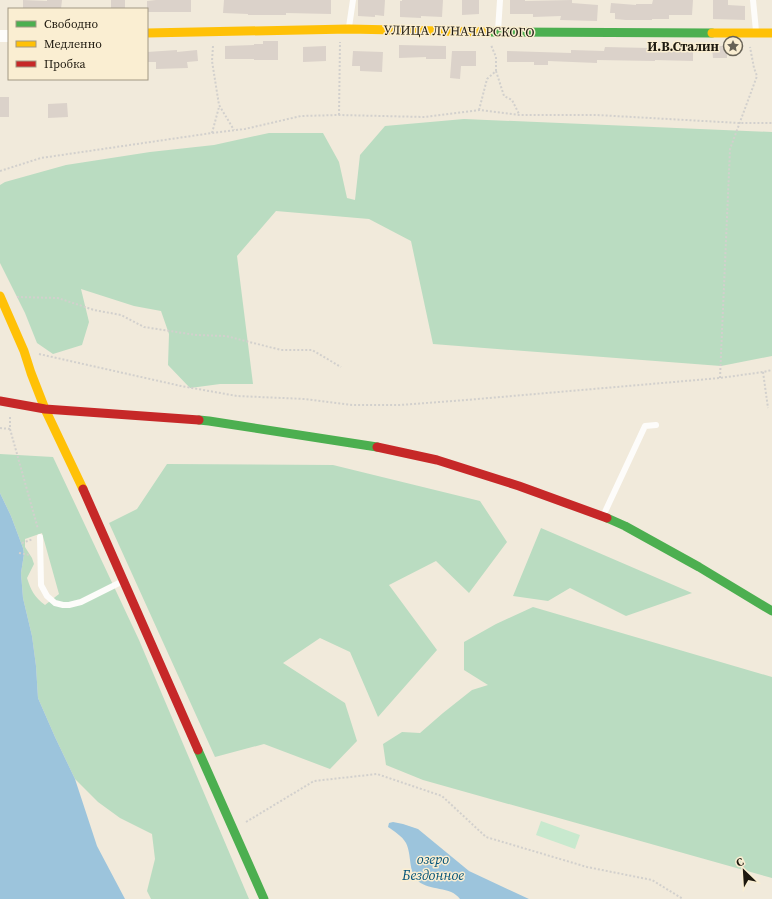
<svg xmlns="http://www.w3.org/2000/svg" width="772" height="899" font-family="'Source Serif 4',serif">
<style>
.green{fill:#c8e9ce}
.forest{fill:#badcc1;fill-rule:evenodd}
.water{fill:#9cc4dc}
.building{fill:#dbd2ca}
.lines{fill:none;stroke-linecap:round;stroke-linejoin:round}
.path{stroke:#d2d0cd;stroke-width:2;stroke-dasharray:2 2;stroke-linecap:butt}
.lane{stroke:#fdfcfa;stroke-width:6}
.street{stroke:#fdfcfa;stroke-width:12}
.fast{stroke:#4caf50;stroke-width:9}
.slow{stroke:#ffc107;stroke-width:9}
.jam{stroke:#c62828;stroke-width:9}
.labels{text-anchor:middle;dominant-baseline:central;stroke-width:3;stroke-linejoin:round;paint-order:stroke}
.street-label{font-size:13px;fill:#1d180e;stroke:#faeed2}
.poi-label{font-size:13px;font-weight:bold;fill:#1d180e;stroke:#faeed2;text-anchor:end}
.water-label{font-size:14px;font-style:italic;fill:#005278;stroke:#faeed2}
</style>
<rect width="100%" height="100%" fill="#f1eadb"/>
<path class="green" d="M541,821L580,835L575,849L536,835Z"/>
<path class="forest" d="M464,119L772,132V356L721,366L433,344L411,241L369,219L276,211L237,256L253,384H220L190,388L168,365L169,334L161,311L134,306L81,289L89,322L82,345L53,354L37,343L25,313L0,263V185L5,182L66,165L150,152L214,145L269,133H323L339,162L347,198L355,200L360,155L385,126Z
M0,454L53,457L139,640L249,899H151L147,891L155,859L152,834L120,818L98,802L75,779L55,737L38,698L36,666L32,636L23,598L21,573L24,554L23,548L11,516L0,493ZM42,533L59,594L45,605C34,597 31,590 27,578L34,564L32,558L25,547V539Z
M167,464L333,465L480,501L507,542L469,593L436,561L389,585L437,650L378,717L350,652L320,638L283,663L345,703L357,741L330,769L264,744L215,757L109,523L137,509Z
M541,528L692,593L626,616L570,588L548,601L513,596Z
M533,607L772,677V878L423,780L386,765L383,744L402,732L420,733L443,713L472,690L488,685L464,670V642L496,624Z"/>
<path class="water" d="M0,493L11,516L23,548L24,554L21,573L23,598L32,636L36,666L38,698L55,737L75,779L97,846L125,899H0Z
M393,822L403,824L418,829L469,871L529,899H460C451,886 429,891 418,881C408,872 412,855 406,843C402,836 394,831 388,827L389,823Z"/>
<path class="building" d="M23,0L47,1V0H62L61,9H23Z
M111,0H125V9H111Z
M156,0H191V12H147V1Z
M224,0H331V14L286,13V15H248V14L223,13Z
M358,0H385L384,16L375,15V17L358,16Z
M402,0H443L442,17L421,16V18L400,17V1H402Z
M462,0H479V14L462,15Z
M510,0H525V1L572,0V3L598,5L597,21L560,20L561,16L533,17V14H510Z
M653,0H693L692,15H669V19H652V20H626L615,19V13H610L611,3L636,5V4H652Z
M713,0H728V5L745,6V20L713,19Z
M263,41H278V60H254V59H225V46L254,45V44H263Z
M399,45L446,46V59H426V57L399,58Z
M326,46V61L303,62V47Z
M712,46H727V58H713Z
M605,47L693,49V61L655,60V61L597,60V63L548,61V65H534V62H507V51L571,53V50L604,51Z
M177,50V52L197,50L198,61L187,62L188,68L156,69V62H147V52Z
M353,51L383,52L382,72L360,71V66H352Z
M452,51H476V66H461L460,79L450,78Z
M0,97H9V117H0Z
M67,103L68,117L48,118V104Z"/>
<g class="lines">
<path class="path" d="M213,46L212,61L219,105L234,130
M496,71L504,96L512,100L519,114
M479,110L487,79L496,71V57L491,45
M339,115L340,42
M212,133L219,107
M0,171L41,158L212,133L245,129L301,116L339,115L425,117L479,110L519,115H597L739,123H772
M17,297L58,298L94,310L121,315L144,327L196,335L226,336L281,350H312L341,367
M39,354L181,386L237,396L305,399L352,405H400L466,400L720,378L763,372L772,370
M763,372L768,408
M720,378L730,149L757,76L754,68L750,47
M10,417V429L38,529
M0,428L10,429
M22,543L33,539
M19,553L30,555
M246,822L314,781L377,774L442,796L486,837L587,867L652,880L683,899"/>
<path class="lane" d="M753,0L756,31
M349,27L353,0
M498,31L500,0
M604,514L645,426L656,425
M40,537L41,585L47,596L55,603L63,605H69L81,602L121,582"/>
<path class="street" d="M0,36H9"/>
<path class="fast" d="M487,32L712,33
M199,420L209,421L377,447
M607,518L625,526L699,567L772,611
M198,750L264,899"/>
<path class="slow" d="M147,33L349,29L487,32
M712,33H772
M0,296L24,351L31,373L45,409L83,489"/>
<path class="jam" d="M0,401L45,409L199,420
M377,447L437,460L519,486L607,518
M83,489L198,750"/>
</g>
<defs>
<symbol id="sight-ring" viewBox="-11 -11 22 22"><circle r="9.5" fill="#faeed2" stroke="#676256" stroke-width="1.5"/><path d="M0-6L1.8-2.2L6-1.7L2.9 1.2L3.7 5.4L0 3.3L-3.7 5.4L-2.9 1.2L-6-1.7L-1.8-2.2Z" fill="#676256"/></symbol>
</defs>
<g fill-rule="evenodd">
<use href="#sight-ring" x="722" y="35" width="22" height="22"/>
</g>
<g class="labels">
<g class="street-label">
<text transform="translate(459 31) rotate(1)">УЛИЦА ЛУНАЧАРСКОГО</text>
</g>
<g class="poi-label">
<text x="719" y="46">И.В.Сталин</text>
</g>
<g class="water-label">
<text x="433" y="859">озеро<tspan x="433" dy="16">Бездонное</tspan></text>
</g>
</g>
<rect x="8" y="8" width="140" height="72" fill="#faeed2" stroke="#a29884"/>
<rect x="16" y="21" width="20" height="6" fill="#4caf50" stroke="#a29884"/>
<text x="44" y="28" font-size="12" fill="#1d180e">Свободно</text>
<rect x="16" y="41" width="20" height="6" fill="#ffc107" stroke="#a29884"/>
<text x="44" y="48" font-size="12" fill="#1d180e">Медленно</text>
<rect x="16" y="61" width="20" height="6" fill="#c62828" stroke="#a29884"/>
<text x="44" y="68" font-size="12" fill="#1d180e">Пробка</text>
<g transform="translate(744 871) rotate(335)" stroke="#faeed2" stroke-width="3" paint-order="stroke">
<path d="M0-3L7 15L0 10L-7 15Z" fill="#1d180e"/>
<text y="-6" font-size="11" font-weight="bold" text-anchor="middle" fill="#1d180e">С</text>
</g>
</svg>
